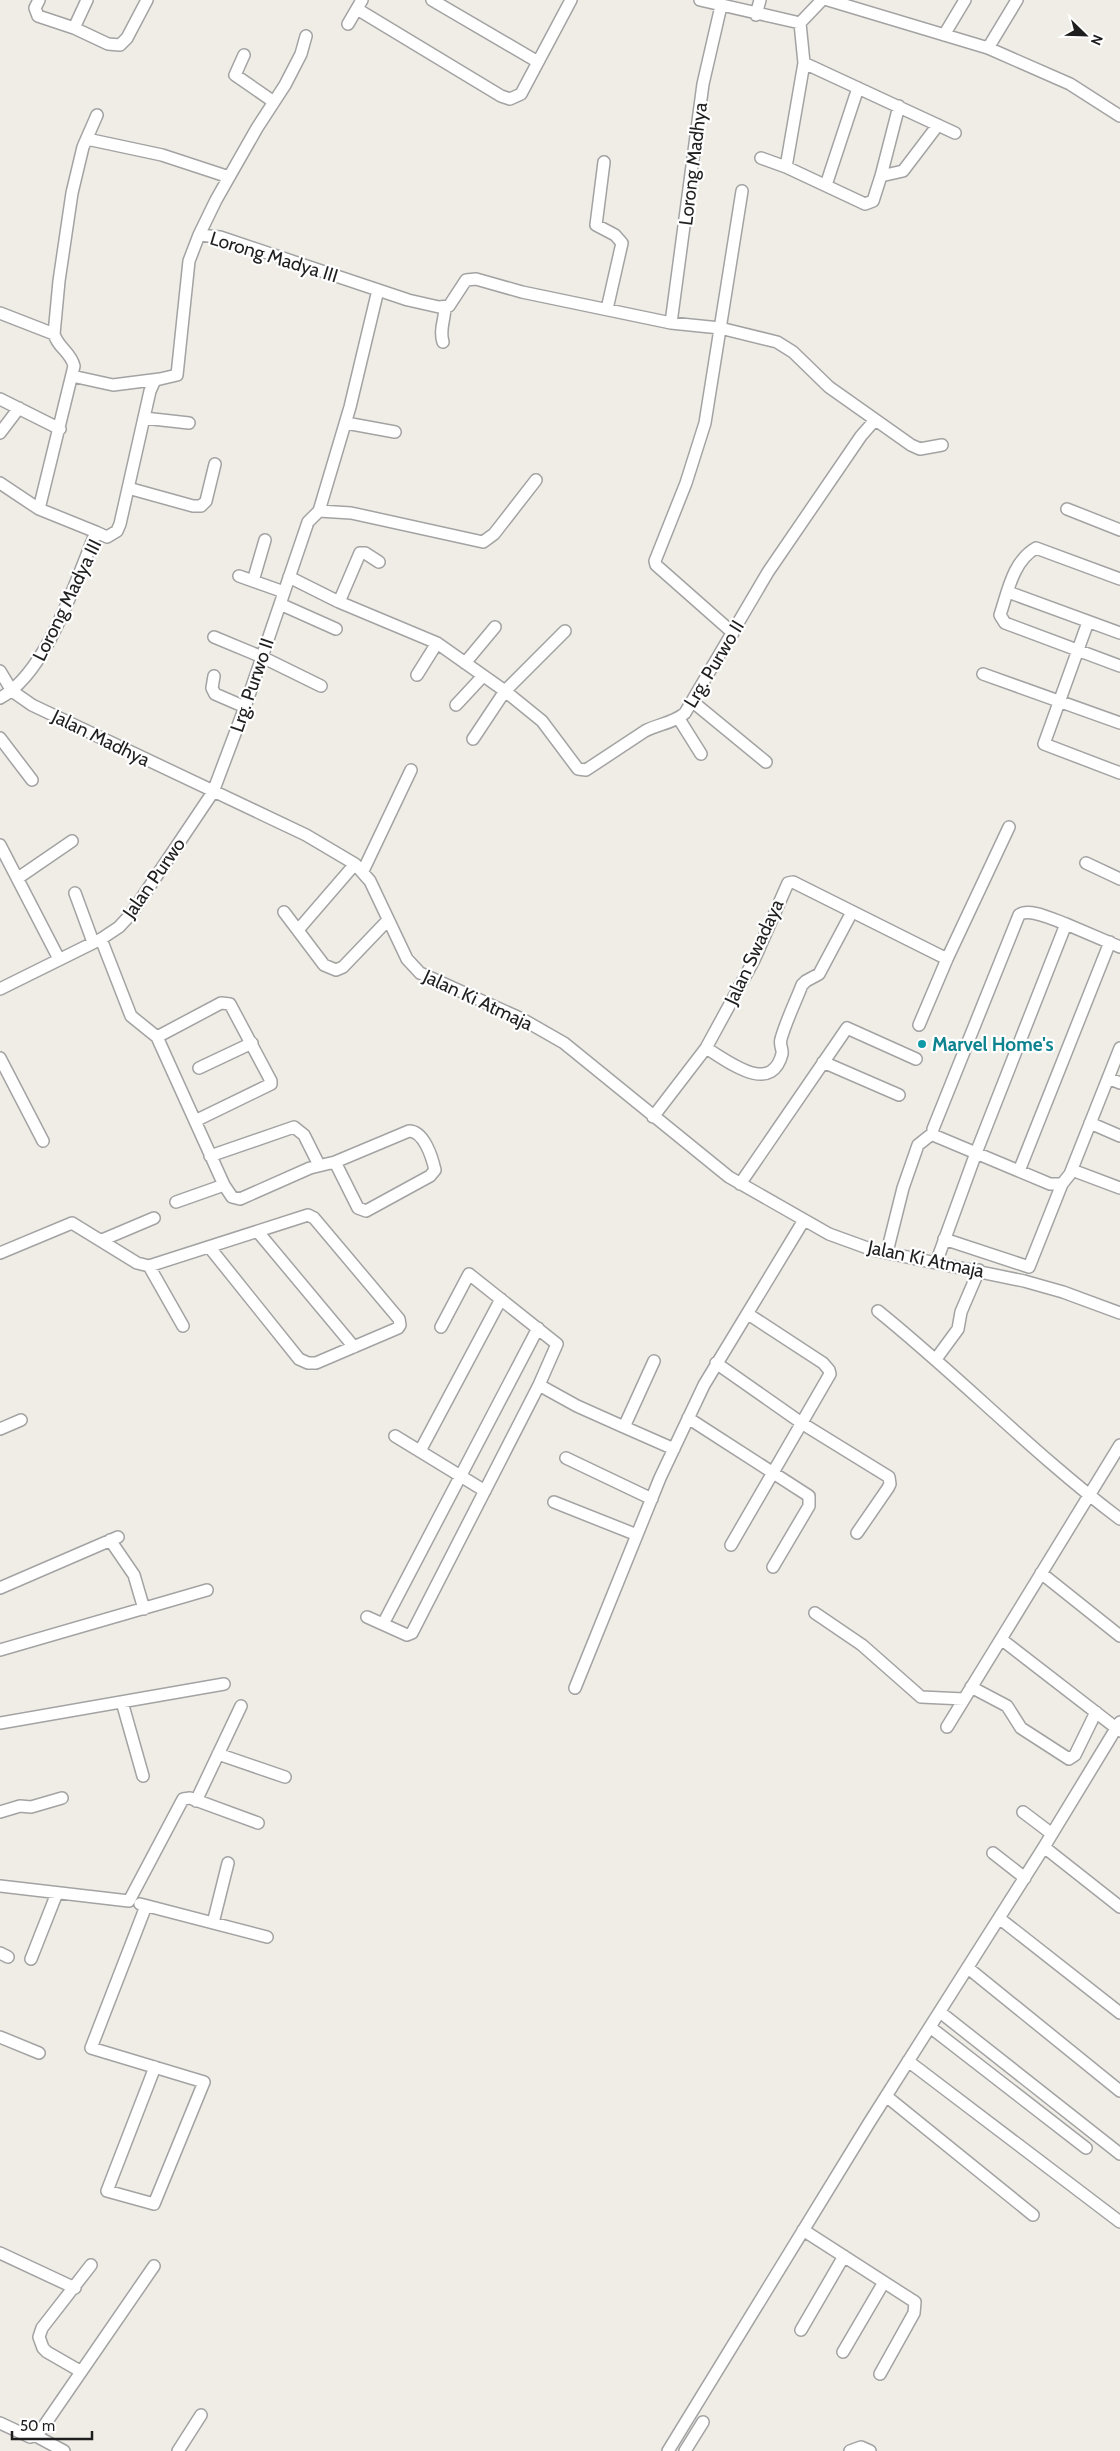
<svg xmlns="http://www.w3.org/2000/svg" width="1120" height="2451" font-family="Cabin,sans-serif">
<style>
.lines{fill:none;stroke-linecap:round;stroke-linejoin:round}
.minor-casing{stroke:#a3a3a3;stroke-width:14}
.minor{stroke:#fff;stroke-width:11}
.culture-dot{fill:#0f9aa8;stroke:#fff;stroke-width:2}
.labels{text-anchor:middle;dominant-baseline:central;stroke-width:4.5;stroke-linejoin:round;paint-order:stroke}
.street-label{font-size:19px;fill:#1f1f1f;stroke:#fff}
.culture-label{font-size:19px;font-weight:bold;fill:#0d838f;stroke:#fff;text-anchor:start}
</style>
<rect width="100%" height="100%" fill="#efede6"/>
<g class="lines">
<defs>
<path id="minor" d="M39,0L35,8L38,16L74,28L108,44L120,45L127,38L147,0
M432,0L538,62
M700,0L800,23L822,0
M828,0L988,48L1070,84L1120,116
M357,9L501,96L510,99L521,94L571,0
M756,15L760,0
M800,23L804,63L955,133
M348,24L362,0
M74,28L87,0
M944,35L965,0
M988,48L1017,0
M244,55L235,75L274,102
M804,63L786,167L865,204L873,201L881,176L903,171L938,125
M87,139L162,155L229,177
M761,158L786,167
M604,162L596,225L615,235L622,243L607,309
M881,176L899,106
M826,185L858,88
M199,235L216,200L257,128L285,85L301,54L306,36
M0,313L54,334
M671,323L703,84L721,6
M443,342C439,330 445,319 445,307
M72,376L113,385L160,379L177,375L189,261L199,235L220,237L408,300L439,307L449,306L466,280L476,279L522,292L671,323L720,328L777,342L793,352L829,387L911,445L920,449L942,445
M0,399L60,429
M144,418L189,423
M346,423L395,432
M0,433L19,408
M0,483L39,509L96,532
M128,488L193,506H201L206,501L215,464
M39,509L74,366C71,352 58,348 54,334L59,281L72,193L83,147L97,115
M1067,509L1120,530
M319,511L351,513L483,542L494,534L536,480
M319,511L350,407L378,290
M239,576L284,592
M289,577L339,602L437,643L505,691L542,721L578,769L586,770L645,731C658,724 674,723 685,713L768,572L861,436L875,420
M1120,579L1036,548C1013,561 1008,591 1000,615L1005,623L1120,666
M253,581L265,540
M1008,592L1120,633
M339,602L360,553H365L379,562
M280,604L336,629
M1088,622L1044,744L1120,773
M733,633L656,565L655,561L686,483L705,423L742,191
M214,637L262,657L321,686
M465,663L495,627
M0,671L12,691L32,705L306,835L355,864L370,881L407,959L420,973L522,1019L564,1043L729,1177L829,1234L873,1250L1024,1281L1063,1292L1120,1313
M983,674L1120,723
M417,675L437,643
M214,676L212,688L215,694L245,707
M0,698C47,673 76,580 96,532L107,537L117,531L120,524L150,391L155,380
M693,702L766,762
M456,705L483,676
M679,719L701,754
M0,738L32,780
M473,739L505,691L565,631
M0,845L59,959
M1086,863L1120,879
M363,871L411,770
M18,878L72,841
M75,893L93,942
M284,912L324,965L336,970L343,967L388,920
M1066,924C1054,920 1029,907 1019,915L933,1129V1135L1050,1184H1062L1070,1174L1120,1048
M298,930L355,864
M101,939L131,1016L157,1037L224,1185L232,1197L240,1199L310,1168L335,1162L409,1131C424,1131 432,1157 435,1170L430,1176L366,1211L358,1208L335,1162
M0,989L101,939L119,927L131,914L213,792L245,707L308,522L319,511
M919,1025L947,959L1009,827
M157,1037L221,1003L230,1004L271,1081V1084L195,1121
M706,1048C728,1061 771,1096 782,1054C783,1049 779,1045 781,1039C786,1021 795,1003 802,985L806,981L819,974L852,912
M0,1058L43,1141
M823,1062L899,1095
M199,1068L252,1043
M1108,1078L1120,1083
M653,1117L706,1048L754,960L788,883L793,882L947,959
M1090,1123L1120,1136
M210,1156L294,1127L304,1135L319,1165
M1072,1170L1120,1188
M1019,1171L1110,942
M740,1184L847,1028L916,1059
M176,1202L224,1185
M258,1232L354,1347
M944,1239L1029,1267L1062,1184
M102,1240L154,1218
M887,1252L903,1188L918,1145L933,1133
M0,1253L72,1223L137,1263L149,1266L308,1215L314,1218L399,1319L400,1325L398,1328L316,1363H308L299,1359L210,1248
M936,1263L976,1153L1066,924L1120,947
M149,1266L183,1326
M878,1311C961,1378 1035,1455 1120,1519
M441,1327L469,1274L557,1344L539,1385L577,1406L624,1427
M936,1359L958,1329L961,1312L979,1270
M654,1361L624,1427L674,1449
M716,1363L803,1424L889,1477L890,1484L888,1488L857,1533
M688,1418L809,1496V1506L773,1567
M0,1429L21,1420
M395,1436L485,1491
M420,1451L501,1299
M566,1458L652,1499
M554,1502L637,1535
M110,1540L134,1575L144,1609
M731,1545L830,1374L829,1370L823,1363L748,1314
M1041,1573L1120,1636
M0,1588L118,1537
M815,1613L862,1645L921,1697L964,1699
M367,1617L407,1635L412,1633L539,1385
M383,1624L538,1328
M1001,1639L1120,1731
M0,1650L207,1590
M971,1687L1007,1706L1021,1728L1069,1759L1075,1755L1096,1712
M575,1688L660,1478L704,1385L804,1220
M122,1702L143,1776
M0,1723L224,1684
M947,1727L1120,1445
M218,1754L285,1777
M196,1801L241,1706
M0,1812L20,1806L31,1807L62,1798
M1023,1812L1052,1834
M1044,1847L1120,1907
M993,1853L1025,1878
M0,1886L129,1901L183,1799L190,1798L258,1823
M140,1904L267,1937
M146,1906L91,2048L204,2082L154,2204L107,2191L155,2067
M999,1918L1120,2013
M213,1923L228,1863
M0,1953L8,1957
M31,1959L57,1893
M968,1968L1120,2091
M940,2012L1120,2154
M930,2027L1086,2148
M0,2037L39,2053
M908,2061L1120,2222
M886,2096L1033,2215
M803,2230L915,2302L914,2313L880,2374
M0,2253L75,2288
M801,2330L844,2256
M843,2352L884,2282
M80,2371L47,2352L43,2348L39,2337L42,2328L91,2265
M0,2423L30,2437L39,2433L154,2266
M36,2436L64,2451
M178,2451L201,2415
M668,2451L869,2123L1044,1847L1120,1722
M685,2451L703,2422
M850,2451L861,2447L870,2451"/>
</defs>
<use href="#minor" class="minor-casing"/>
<use href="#minor" class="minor"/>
</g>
<circle class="culture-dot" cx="922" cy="1044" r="5"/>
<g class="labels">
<g class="street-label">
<text transform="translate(693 164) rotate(-83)">Lorong Madhya</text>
<text transform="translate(274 257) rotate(17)">Lorong Madya III</text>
<text transform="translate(67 600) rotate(-64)">Lorong Madya III</text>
<text transform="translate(714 664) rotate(-59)">Lrg. Purwo II</text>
<text transform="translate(252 685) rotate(-71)">Lrg. Purwo II</text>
<text transform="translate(101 738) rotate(26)">Jalan Madhya</text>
<text transform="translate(154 878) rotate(-55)">Jalan Purwo</text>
<text transform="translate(754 952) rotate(-65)">Jalan Swadaya</text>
<text transform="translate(478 1000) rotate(25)">Jalan Ki Atmaja</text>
<text transform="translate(926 1259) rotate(12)">Jalan Ki Atmaja</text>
</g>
<g class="culture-label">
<text x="932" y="1044">Marvel Home's</text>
</g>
</g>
<g transform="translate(1085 35) rotate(113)" stroke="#ffffff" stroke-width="4" paint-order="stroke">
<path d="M0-4L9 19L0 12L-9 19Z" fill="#1f1f1f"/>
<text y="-8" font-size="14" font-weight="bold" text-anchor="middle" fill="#1f1f1f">N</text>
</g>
<path d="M12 2431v8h80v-8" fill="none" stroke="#1f1f1f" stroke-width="2.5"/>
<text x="20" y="2431" font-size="15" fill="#1f1f1f" stroke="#ffffff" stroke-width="4" paint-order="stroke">50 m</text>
</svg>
